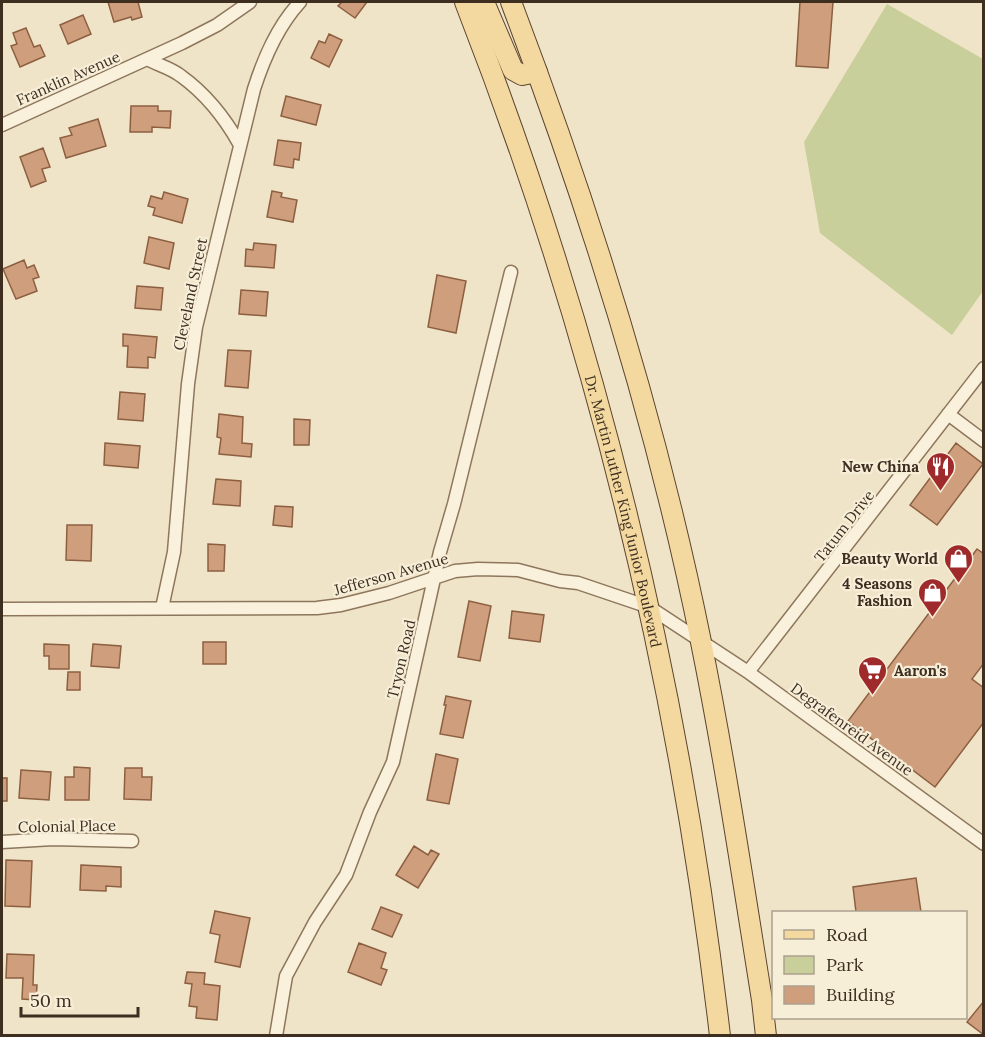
<svg xmlns="http://www.w3.org/2000/svg" width="985" height="1037" font-family="Lora,serif">
<style>
.green{fill:#c9cf9b}
.building{fill:#cf9f7d;stroke:#8d5f41;stroke-width:1.5}
.lines{fill:none;stroke-linecap:round;stroke-linejoin:round}
.minor-casing{stroke:#8d765c;stroke-width:15}
.primary-casing{stroke:#5b4430;stroke-width:22}
.minor{stroke:#faf1dc;stroke-width:12}
.primary{stroke:#f3d9a0;stroke-width:20}
.labels{text-anchor:middle;dominant-baseline:central;stroke-width:4.5;stroke-linejoin:round;paint-order:stroke}
.street-label{font-size:15px;fill:#3d2e20;stroke:#f7eed8}
.poi-label{font-size:15px;font-weight:bold;fill:#3d2e20;stroke:#f7eed8;text-anchor:end}
</style>
<rect width="100%" height="100%" fill="#f0e4c8"/>
<path class="green" d="M887,4L983,59V291L952,335L820,233L804,142Z"/>
<path class="building" d="M108,2H138L142,17L132,20L131,17L114,22Z
M342,2H367L355,18L338,6Z
M800,2H833L828,68L796,66Z
M83,15L91,34L68,44L60,25Z
M26,28L34,47L40,45L45,56L20,67L11,46L17,44L13,33Z
M329,34L342,40L329,67L311,58L319,41L325,43Z
M286,96L321,105L316,125L281,116Z
M131,106H158V111H171L170,128L152,127V132H130Z
M98,119L106,146L66,158L60,138L72,135L69,128Z
M278,140L301,143L299,160L294,159L293,168L274,165Z
M43,148L50,167L42,169L46,181L31,187L20,157Z
M272,191L282,193L281,197L297,200L293,222L267,217Z
M164,192L188,199L182,223L153,215L155,208L148,206L151,196L162,199Z
M149,237L174,243L169,269L144,263Z
M254,243L276,245L274,268L245,266L246,249L253,250Z
M24,260L27,268L34,265L39,277L33,279L37,291L16,299L3,269Z
M437,275L466,281L456,333L428,327Z
M137,286L163,288L161,310L135,308Z
M241,290L268,292L266,316L239,314Z
M123,334L157,337L155,358L148,357V368L127,367L128,346H123Z
M228,350L251,351L248,388L225,386Z
M120,392L145,394L143,421L118,419Z
M219,414L243,417L242,443L252,444L251,457L219,454L221,438L217,437Z
M294,419L310,420L309,445H294Z
M105,443L140,446L138,468L104,465Z
M956,443L983,464L937,525L910,505Z
M216,479L241,481L240,506L213,504Z
M275,506L293,507L292,527L273,525Z
M67,525H92L91,561L66,560Z
M208,544L225,545L224,571H208Z
M977,549L984,554V663L972,679L984,688V722L935,787L848,721Z
M469,601L491,606L480,661L458,657Z
M512,611L544,615L540,642L509,638Z
M203,642H226V664H203Z
M44,644L69,645V669H49V656H44Z
M93,644L121,646L119,668L91,666Z
M68,672H80V690H67Z
M446,696L471,701L463,738L440,734L446,705H444Z
M436,754L458,759L449,804L427,800Z
M74,767L90,768L89,800H65V777H74Z
M125,768H142V777H152L151,800L124,799Z
M21,770L51,772L49,800L19,798Z
M2,778H7V801H2Z
M414,846L428,855L431,850L439,854L418,888L396,875Z
M6,860L32,861L30,907L5,906Z
M81,865L121,867V887L106,886V891L80,890Z
M916,878L921,912H856L853,887Z
M381,907L402,915L392,937L372,929Z
M215,911L250,918L240,967L215,962L220,935L210,933Z
M359,943L386,953L381,968L387,970L381,985L348,972Z
M7,954L34,955L33,985H37L36,1000L22,999L23,978H6Z
M187,972L205,973L204,984L220,986L217,1020L196,1018L197,1007L189,1006L192,984L185,983Z
M984,1001V1035L967,1022Z"/>
<g class="lines">
<defs>
<path id="minor" d="M147,59C158,65 171,68 181,76C206,94 225,118 240,145
M2,125L182,43L217,25L250,2
M948,414L984,441
M162,608L174,552L188,384L196,327L254,89C264,58 277,27 300,2
M2,609L317,608L341,605L389,593L455,571L478,569L518,570L560,581L578,583L649,607L748,672L984,844
M748,672L984,368
M2,842L53,839L132,841
M276,1036L286,976L315,922L346,875L370,812L393,762L440,552L454,504L511,272"/>
<g id="primary">
<path id="s1" d="M465,2C595,334 679,681 720,1036"/>
<path d="M484,2L513,70L522,75L537,72"/>
<path d="M511,2C590,210 657,423 701,642C725,761 743,881 762,1000L766,1036"/>
</g>
</defs>
<use href="#minor" class="minor-casing"/>
<use href="#primary" class="primary-casing"/>
<use href="#minor" class="minor"/>
<use href="#primary" class="primary"/>
</g>
<defs>
<symbol id="restaurant-pin" viewBox="-11 -11 22 30"><path d="M0 17L-7.5 6A9.5 9.5 0 1 1 7.5 6Z" fill="#9e2a2b" stroke="#f7eed8"/><path d="M-5-6h1v4h1v-4h1v4h1v-4h1v5L-1.5 .5V6h-2V.5L-5-1ZM5-6V6H3V1.5H1.5Q1.5-4 5-6Z" fill="#fff"/></symbol>
<symbol id="shop-pin" viewBox="-11 -11 22 30"><path d="M0 17L-7.5 6A9.5 9.5 0 1 1 7.5 6Z" fill="#9e2a2b" stroke="#f7eed8"/><path d="M-5-2.5h2.3a2.7 3.5 0 0 1 5.4 0H5L5.5 6h-11ZM-1.5-2.5h3a1.5 2.3 0 0 0-3 0Z" fill="#fff"/></symbol>
<symbol id="supermarket-pin" viewBox="-11 -11 22 30"><path d="M0 17L-7.5 6A9.5 9.5 0 1 1 7.5 6Z" fill="#9e2a2b" stroke="#f7eed8"/><path d="M-6-5.5h2.5l.6 2H6L4.5 2H-2.5L-4.4-4H-6ZM-1.5 3.2a1.3 1.3 0 1 0 .1 0ZM3 3.2a1.3 1.3 0 1 0 .1 0Z" fill="#fff"/></symbol>
</defs>
<g fill-rule="evenodd">
<use href="#restaurant-pin" x="924" y="450" width="33" height="45"/>
<use href="#shop-pin" x="942" y="542" width="33" height="45"/>
<use href="#shop-pin" x="916" y="576" width="33" height="45"/>
<use href="#supermarket-pin" x="856" y="654" width="33" height="45"/>
</g>
<g class="labels">
<g class="street-label">
<text transform="translate(68 78) rotate(-24)">Franklin Avenue</text>
<text transform="translate(190 294) rotate(-78)">Cleveland Street</text>
<text stroke="none"><textPath href="#s1" startOffset="534">Dr. Martin Luther King Junior Boulevard</textPath></text>
<text transform="translate(844 526) rotate(-52)">Tatum Drive</text>
<text transform="translate(391 574) rotate(-16)">Jefferson Avenue</text>
<text transform="translate(401 659) rotate(-77)">Tryon Road</text>
<text transform="translate(852 729) rotate(36)">Degrafenreid Avenue</text>
<text transform="translate(67 826) rotate(-1)">Colonial Place</text>
</g>
<g class="poi-label">
<text x="919" y="466">New China</text>
<text x="938" y="558">Beauty World</text>
<text x="912" y="583">4 Seasons<tspan x="912" dy="17">Fashion</tspan></text>
<text x="894" y="670" text-anchor="start">Aaron's</text>
</g>
</g>
<rect width="985" height="1037" fill="none" stroke="#3d2e20" stroke-width="6"/>
<rect x="772" y="911" width="195" height="108" fill="#f7eed8" stroke="#ada18e" stroke-width="1.5"/>
<rect x="784" y="930" width="30" height="9" fill="#f3d9a0" stroke="#ada18e" stroke-width="1.5"/>
<text x="826" y="941" font-size="18" fill="#3d2e20">Road</text>
<rect x="784" y="956" width="30" height="18" fill="#c9cf9b" stroke="#ada18e" stroke-width="1.5"/>
<text x="826" y="971" font-size="18" fill="#3d2e20">Park</text>
<rect x="784" y="986" width="30" height="18" fill="#cf9f7d" stroke="#ada18e" stroke-width="1.5"/>
<text x="826" y="1001" font-size="18" fill="#3d2e20">Building</text>
<path d="M21 1007v9h117v-9" fill="none" stroke="#3d2e20" stroke-width="3"/>
<text x="30" y="1007" font-size="18" fill="#3d2e20" stroke="#f7eed8" stroke-width="4.5" paint-order="stroke">50 m</text>
</svg>
